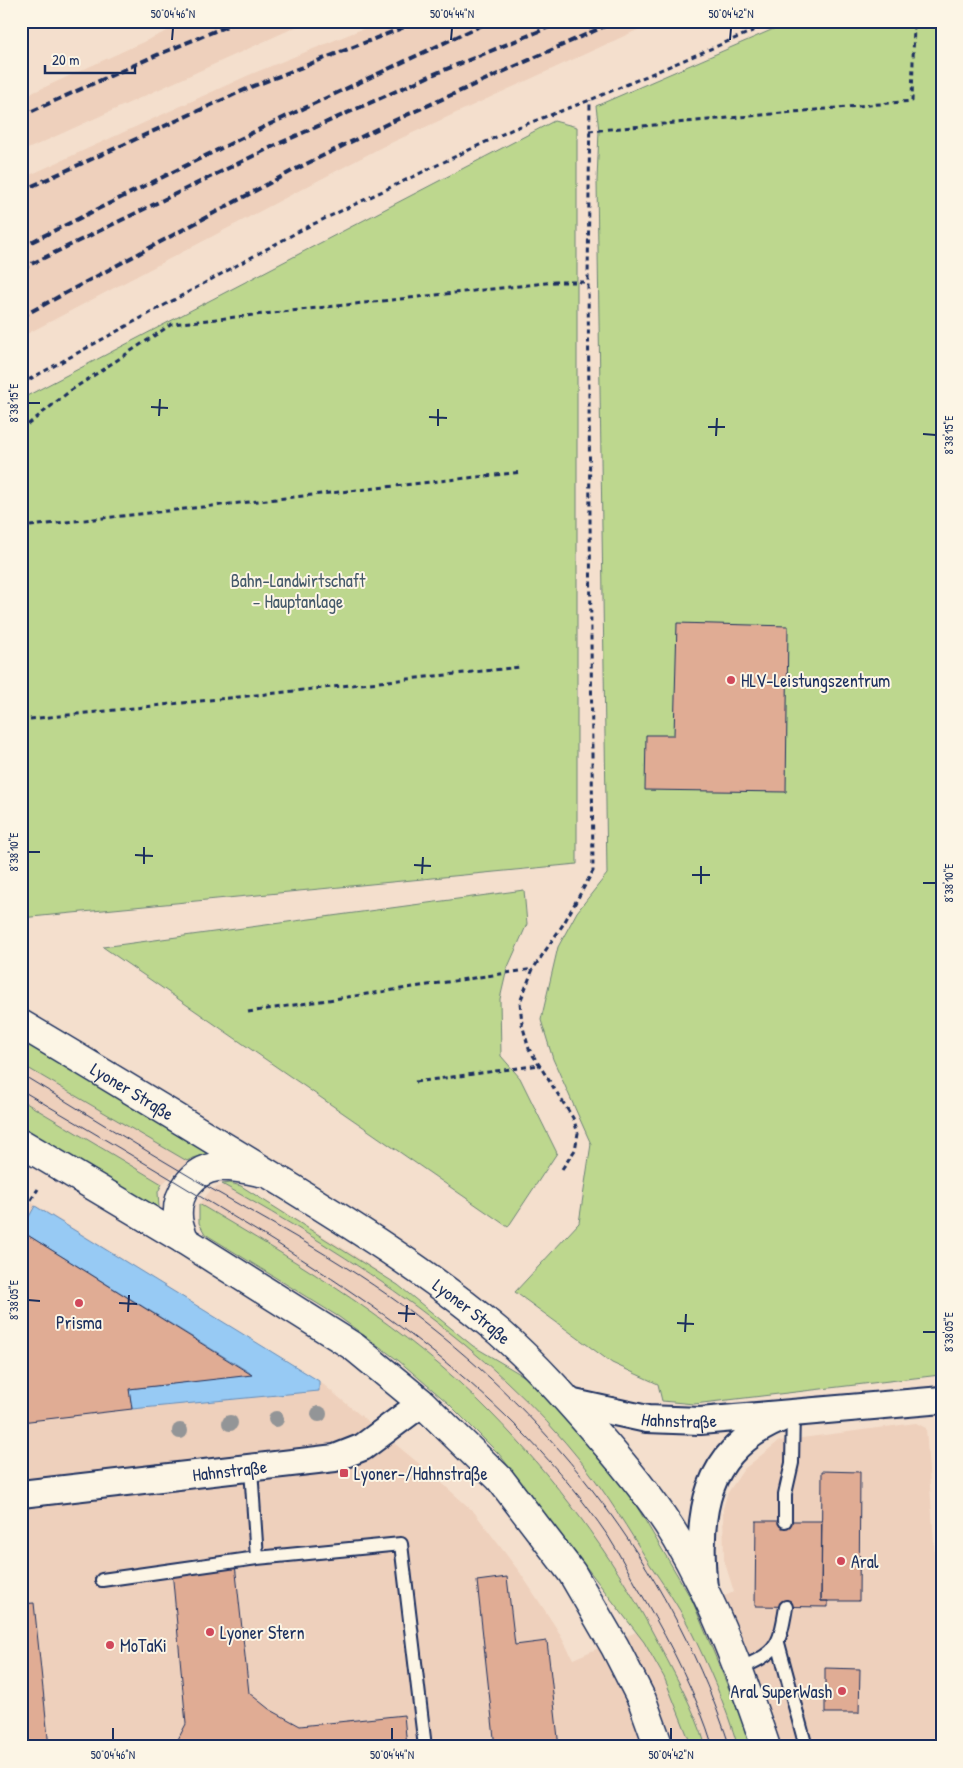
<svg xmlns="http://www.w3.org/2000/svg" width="963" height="1768" font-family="'Patrick Hand',sans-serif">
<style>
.built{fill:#eed0bc}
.green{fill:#bdd78e;stroke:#6c8376}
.water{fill:#97caf4;stroke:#658cb8}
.building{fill:#e0ac94;stroke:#1b2f5e}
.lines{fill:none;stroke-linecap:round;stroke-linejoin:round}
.lane-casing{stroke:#1b2f5e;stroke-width:16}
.street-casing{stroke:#1b2f5e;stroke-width:30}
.secondary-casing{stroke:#1b2f5e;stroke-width:31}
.path{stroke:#1b2f5e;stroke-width:3;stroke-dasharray:5 4;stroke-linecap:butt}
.lane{stroke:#fcf5e5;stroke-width:12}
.street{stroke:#fcf5e5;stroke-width:26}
.secondary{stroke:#fcf5e5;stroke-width:28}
.tram{stroke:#1b2f5e;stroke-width:1}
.rail{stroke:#1b2f5e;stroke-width:4;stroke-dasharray:8 4;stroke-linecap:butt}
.tree{fill:#939597}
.ticks{fill:none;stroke:#1b2f5e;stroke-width:2}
.poi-dot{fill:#d1495b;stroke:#fcf5e5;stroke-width:2}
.labels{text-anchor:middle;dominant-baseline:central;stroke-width:4;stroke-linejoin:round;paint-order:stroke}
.park-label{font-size:18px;fill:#44596a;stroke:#fcf5e5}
.poi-label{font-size:18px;fill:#1b2f5e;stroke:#fcf5e5;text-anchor:start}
.street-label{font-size:18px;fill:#1b2f5e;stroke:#fcf5e5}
.neatline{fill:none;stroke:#1b2f5e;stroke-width:2}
.ticks-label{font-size:12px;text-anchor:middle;fill:#1b2f5e}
</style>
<rect width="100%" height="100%" fill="#f4dfcd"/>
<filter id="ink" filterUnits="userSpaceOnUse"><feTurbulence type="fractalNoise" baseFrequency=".02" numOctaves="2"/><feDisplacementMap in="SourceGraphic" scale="10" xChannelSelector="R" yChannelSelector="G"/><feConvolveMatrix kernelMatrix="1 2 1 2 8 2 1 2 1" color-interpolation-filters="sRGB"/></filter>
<g filter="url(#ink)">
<path class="built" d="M189,21H309L21,152V98Z
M382,21H657L382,147L21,337V179L249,75Z
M21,1039L208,1156H195L162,1184L158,1192L159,1208L21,1128Z
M230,1183L241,1186L351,1253L398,1285L473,1346L527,1378L633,1500L696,1608L734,1592L724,1560L723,1509L727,1494L744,1469L779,1441L916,1423L926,1428L942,1658V1747H21V1196L319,1381L434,1476L474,1512L521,1574L557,1629L573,1659L636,1632L499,1454L448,1403L399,1361L339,1317L205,1234L199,1223V1204L212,1189Z"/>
<path class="green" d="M792,21H942V1389L940,1375L694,1404L662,1401L658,1384L612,1363L515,1292L579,1223L591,1144L553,1059L541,1020L558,947L577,912L607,874L597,181L599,130L596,106Z
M554,121L577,127V864L21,918V399Z
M524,890L527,924L507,969L500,999L501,1056L520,1078L557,1153L508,1227L103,947Z
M21,1039L225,1160C211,1157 200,1153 187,1161L21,1064Z
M21,1100L162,1184L158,1192L159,1208L21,1128Z
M230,1183L241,1186L398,1285L473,1346L527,1378L574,1422L633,1500L692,1600L743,1723L750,1747H738C726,1706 708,1665 689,1627C678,1605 663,1584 649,1563C629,1530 608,1496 584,1465C489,1345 354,1258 222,1184Z
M199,1204C301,1264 407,1327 490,1412C555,1478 610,1552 653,1633C670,1665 696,1712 706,1747H692L664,1677L644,1642L499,1454L448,1403L399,1361L339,1317L205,1234L199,1223Z"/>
<path class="water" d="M35,1206L319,1381V1391L132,1409L129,1389L252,1374L21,1231Z"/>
<path class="building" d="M677,623L788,626L786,792L645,790L646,735H674Z
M21,1231L252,1375L129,1389L132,1409L21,1422Z
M822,1471L860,1472L859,1601H821Z
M756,1521H822L821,1601H828V1607L755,1606Z
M235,1564L249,1693L269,1709L300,1726L404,1715L407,1747H174L186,1724L172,1570Z
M507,1577L515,1645L547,1641L559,1747H495L477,1581Z
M34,1603L49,1747H21V1604Z
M825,1668L860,1669L859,1713H825Z"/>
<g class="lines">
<defs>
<path id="lane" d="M251,1469L257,1558L401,1544L425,1747
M785,1521V1494L792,1463L793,1413
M102,1580L257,1558
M778,1643L806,1747
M737,1670C776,1652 779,1650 786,1607"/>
<g id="street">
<path id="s1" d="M569,1402L647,1419L700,1421L942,1400"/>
<path id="s2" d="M21,1494L335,1458L363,1447L422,1403"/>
<path d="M704,1588C696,1515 704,1451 780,1419"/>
</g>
<g id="secondary">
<path id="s3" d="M21,1024C104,1073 187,1124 269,1174C349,1223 428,1272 499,1332C537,1365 571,1404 603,1441C630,1472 656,1504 677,1539C715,1603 742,1676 766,1747"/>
<path d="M21,1143L184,1240L354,1347L422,1403L500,1479L572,1573L615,1647L642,1700L659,1747"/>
<path d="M184,1240C182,1232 178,1224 178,1217C176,1193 193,1170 217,1167C232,1166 246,1169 260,1172"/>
</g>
</defs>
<use href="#lane" class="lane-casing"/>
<use href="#street" class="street-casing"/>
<use href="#secondary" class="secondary-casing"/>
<path class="path" d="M589,131L912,101L914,21
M21,384L303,229L513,129L590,100L776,21
M21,430L70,391L172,324L555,282H588
M21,527L522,472
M21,720L521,667
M248,1012L533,969
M415,1082L540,1065
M562,1169L575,1150L578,1133L573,1118L529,1049L522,1024L520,1002L533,969L564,923L593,871L588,282L590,100
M21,1215L38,1189"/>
<use href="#lane" class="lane"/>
<use href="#street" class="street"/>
<use href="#secondary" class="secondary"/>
<path class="tram" d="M21,1074C79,1109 136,1145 194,1179C274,1225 357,1268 429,1326C566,1433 676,1581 730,1747
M21,1090C89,1130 157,1170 224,1211C369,1298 511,1394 608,1536C621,1556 632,1579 645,1600C672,1647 697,1695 713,1747"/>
<path class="rail" d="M21,116L150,58L239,21
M21,191L251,87L420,21
M21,247L266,126L491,21
M21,269L278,144L432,75L564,21
M21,317L292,171L389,123L616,21"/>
</g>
<g class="tree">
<circle cx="319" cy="1414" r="8"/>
<circle cx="276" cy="1419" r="8"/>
<circle cx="230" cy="1423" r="8"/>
<circle cx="180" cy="1431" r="8"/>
</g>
</g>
<path class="ticks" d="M172,40L173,28M451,40L452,28M730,40L731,28M28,403H40M151,407L168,408M159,416L160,399M429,417L447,418M438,426V409M708,427H725M923,434L936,435M716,436L717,418M28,852H40M135,855L153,856M144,864V847M414,865L431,866M422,874L423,857M692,875H710M923,883H936M701,884V866M28,1300L40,1301M119,1303L137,1304M128,1312L129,1295M398,1313L415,1314M406,1322L407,1305M677,1323L694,1324M685,1332L686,1314M923,1332H936M113,1740V1728M392,1740V1728M671,1740V1728"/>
<g class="poi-dot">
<circle cx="731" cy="680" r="5"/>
<circle cx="79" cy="1303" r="5"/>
<rect x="339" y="1468" width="10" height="10" rx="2.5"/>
<circle cx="841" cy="1561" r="5"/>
<circle cx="210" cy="1632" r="5"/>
<circle cx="110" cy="1645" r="5"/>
<circle cx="842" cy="1691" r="5"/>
</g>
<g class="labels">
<g class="park-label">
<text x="298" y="580">Bahn-Landwirtschaft<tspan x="298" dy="21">– Hauptanlage</tspan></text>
</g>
<g class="poi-label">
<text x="741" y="680">HLV-Leistungszentrum</text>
<text x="79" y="1322" text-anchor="middle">Prisma</text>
<text x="354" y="1473">Lyoner-/Hahnstraße</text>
<text x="851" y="1561">Aral</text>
<text x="220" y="1632">Lyoner Stern</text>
<text x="120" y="1645">MoTaKi</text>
<text x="832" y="1691" text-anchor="end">Aral SuperWash</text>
</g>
<g class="street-label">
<text stroke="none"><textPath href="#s3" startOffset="130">Lyoner Straße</textPath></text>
<text stroke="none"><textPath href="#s3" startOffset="535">Lyoner Straße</textPath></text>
<text stroke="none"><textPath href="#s1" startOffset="112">Hahnstraße</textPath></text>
<text stroke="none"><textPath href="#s2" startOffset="210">Hahnstraße</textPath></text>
</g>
</g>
<rect width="963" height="1768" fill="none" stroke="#fcf5e5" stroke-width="55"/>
<path d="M45 65v8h90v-8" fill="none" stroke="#1b2f5e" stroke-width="2.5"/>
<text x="52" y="65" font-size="15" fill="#1b2f5e" stroke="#fcf5e5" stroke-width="4" paint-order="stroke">20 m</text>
<rect x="28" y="28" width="908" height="1712" class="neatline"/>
<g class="ticks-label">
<text x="173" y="18">50°04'46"N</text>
<text x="452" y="18">50°04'44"N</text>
<text x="731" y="18">50°04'42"N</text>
<text transform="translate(14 403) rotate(-90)" y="4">8°38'15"E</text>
<text transform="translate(949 435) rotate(-90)" y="4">8°38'15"E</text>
<text transform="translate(14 852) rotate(-90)" y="4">8°38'10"E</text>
<text transform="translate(949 883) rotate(-90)" y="4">8°38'10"E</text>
<text transform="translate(14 1300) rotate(-90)" y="4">8°38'05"E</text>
<text transform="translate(949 1332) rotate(-90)" y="4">8°38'05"E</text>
<text x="113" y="1759">50°04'46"N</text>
<text x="392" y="1759">50°04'44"N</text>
<text x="671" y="1759">50°04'42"N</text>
</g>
</svg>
